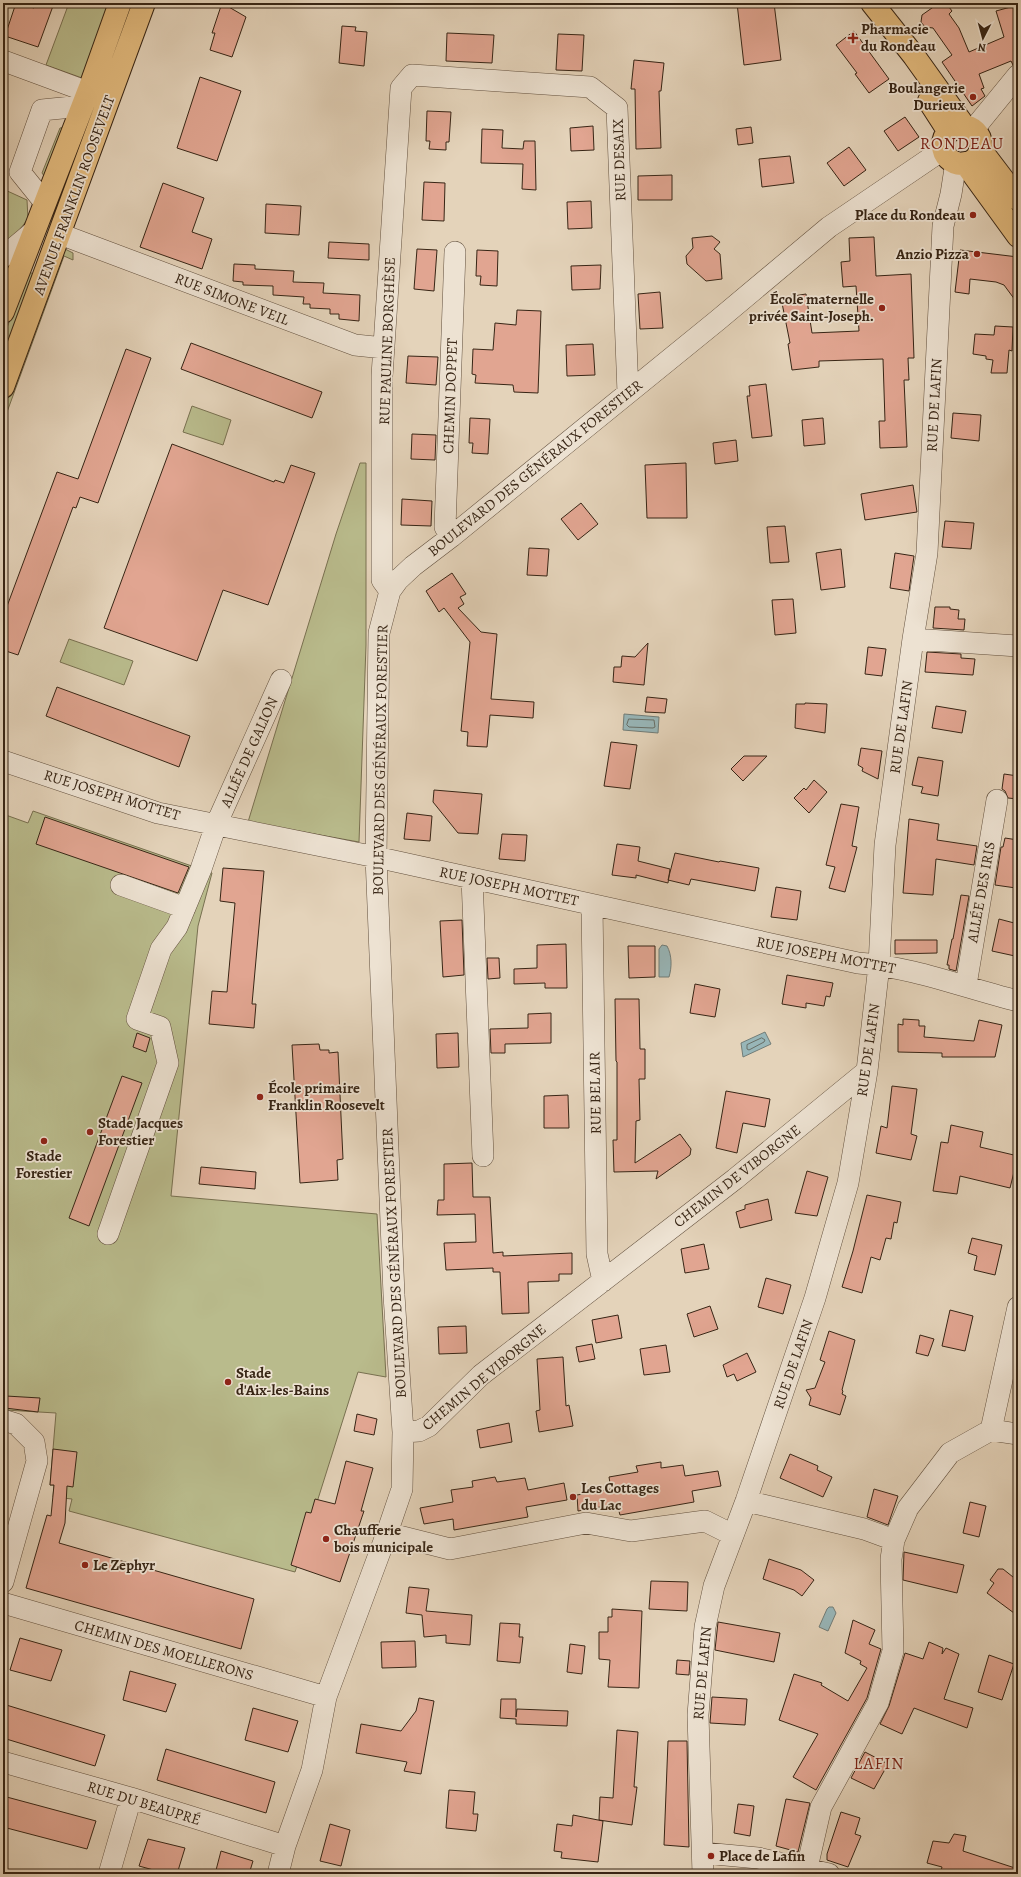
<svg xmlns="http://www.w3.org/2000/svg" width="1021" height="1877" font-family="Alegreya,serif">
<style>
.green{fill:#b9bb8c;stroke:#787050}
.water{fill:#98b6b8;stroke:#717c77}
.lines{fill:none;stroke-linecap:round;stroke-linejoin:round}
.shore{stroke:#686e66;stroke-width:1}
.building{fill:#e1a591;stroke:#372515}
.minor-casing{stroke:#62503e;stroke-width:22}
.major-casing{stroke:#372515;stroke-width:24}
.minor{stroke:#ede2d2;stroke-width:21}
.major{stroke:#e2ba7d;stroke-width:22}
.poi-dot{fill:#8f2418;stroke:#ede2d2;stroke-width:1.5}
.labels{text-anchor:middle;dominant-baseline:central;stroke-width:3.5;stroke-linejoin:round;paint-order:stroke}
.poi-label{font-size:15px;font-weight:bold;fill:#372515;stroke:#ede2d2;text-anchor:start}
.street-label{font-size:15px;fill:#372515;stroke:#ede2d2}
.quarter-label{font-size:17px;letter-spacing:1px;fill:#7a1f14;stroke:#ede2d2}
</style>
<rect width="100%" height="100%" fill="#e4d3ba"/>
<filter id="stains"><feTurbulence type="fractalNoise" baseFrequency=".005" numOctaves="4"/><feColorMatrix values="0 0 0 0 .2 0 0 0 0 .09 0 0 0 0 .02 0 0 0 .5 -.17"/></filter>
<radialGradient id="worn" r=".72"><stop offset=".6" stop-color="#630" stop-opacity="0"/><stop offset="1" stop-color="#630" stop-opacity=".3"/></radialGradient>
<path class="green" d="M69,3H109L82,78L46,65Z
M66,127L47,180L42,173L60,128Z
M3,189L27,200L28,219L16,234L3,245Z
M61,247L73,253V260L64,256L3,423V405Z
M29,271L35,276L10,346L3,338Z
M192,406L231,420L223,445L183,432Z
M360,463H366V645L359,842L248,822L336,534Z
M69,639L133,661L124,685L60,662Z
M33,811L212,873L198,926L171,1196L377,1214L386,1377L358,1372L295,1572L69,1511L72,1499L53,1497L54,1485H50L56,1413L5,1410L3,1408V814L28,823Z"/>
<path class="water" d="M624,714L659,717L658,733L623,730Z
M662,945L667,946C672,955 672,967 669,977H659V949Z
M765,1032L771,1044L743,1057L741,1043Z
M829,1607H833L836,1613L828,1631L819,1627L827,1609Z"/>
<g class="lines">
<path class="shore" d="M629,719L654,720L655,727L653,728L629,727L627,725Z
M762,1038L765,1040L764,1042L749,1050L747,1049V1045Z"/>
</g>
<path class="building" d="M16,3L34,8L36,3H45L53,6L38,47L5,36Z
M222,3L246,17L232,57L210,50L215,33H212Z
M737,3H774L781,60L744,65Z
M939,3H946L952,11L949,14L959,28L969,52L1004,37L996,11L1018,5V63L1013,65L1011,61L979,74L984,88L981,89L985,96L972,106L942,62L952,55L933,28L925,27L921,22L922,15Z
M342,26L356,27L355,31L367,32L364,66L339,63Z
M854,31L889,79L869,93L855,74L857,73L836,45Z
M447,33L494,35L492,63L446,61Z
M558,34L584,35L582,71L556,70Z
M634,60L664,63L661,91H659L661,148L636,149L635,89H631Z
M200,77L241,91L217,161L177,148Z
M427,111L451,112L449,142H446V150L429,149L430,141H426Z
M905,117L919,137L898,151L884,131Z
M593,126L594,150L571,151L570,128Z
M751,127L753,143L738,145L736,129Z
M482,129L503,130L502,148L523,149L524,141H535L536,190L522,189L523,164L481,163Z
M849,147L866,170L844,186L827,163Z
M790,156L794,183L762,187L759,159Z
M672,175V200H638V176Z
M424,182L445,183L444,221L422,220Z
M163,183L204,198L192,232L212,239L202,269L140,247Z
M591,201L592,228L568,229L567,202Z
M266,204L301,206L299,235L265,233Z
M712,236L720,242L714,249L720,254L722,279L706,281L687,264L686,256L693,248L692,238Z
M874,237L876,276L911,274L914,358H908L909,380H904L907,447L880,448L879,421H885L883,359L819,361V367L792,370L788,344L790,343L781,298L806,294L812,333L859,331L856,286L843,287L841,262L850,261L849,238Z
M329,242L369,244V260L328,258Z
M417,249L437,250L434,291L414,289Z
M477,250L498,251L497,286L480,285L481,276H476Z
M960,250L1018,257V304L1004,285L996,282L970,279L969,294L955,292Z
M234,264L255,265V269L294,271L293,282L324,283L323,293L360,295L359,321L339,319V314H330V309L310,308V304H303L304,297L273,295V286L243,285V282L233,281Z
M601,265L600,289L572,290L571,266Z
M660,292L663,328L640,329L638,294Z
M517,310L541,311L538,393L514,392L513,385L475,383L476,375L472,374L473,349L493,350L495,323L516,325Z
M995,326L1013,327L1012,351L1009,350L1007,373H991L993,360L986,359V356L973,354L975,334L994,335Z
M191,343L322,392L312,418L181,369Z
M593,344L595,375L567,376L566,345Z
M126,349L151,358L98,503L80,497L76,508L73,507L18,655L3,650V617L57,472L78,479Z
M408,356L438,357L436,385L406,383Z
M766,384L772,436L752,438L747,396H750L749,386Z
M953,413L981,415L979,441L951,438Z
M470,418L490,419L488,454L472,453L473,443H469Z
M823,418L825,444L804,446L802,420Z
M412,434L436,435L435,460L411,459Z
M736,440L738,461L715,464L713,443Z
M172,444L274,482L275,480L284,483L291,465L315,473L268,605L223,590L197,661L104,628Z
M686,463L687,518H647L645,465Z
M913,485L917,512L865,520L861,494Z
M402,499L432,501L431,526L401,525Z
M581,503L598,524L578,540L561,519Z
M945,521L974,523L971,549L942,547Z
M785,526L789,562L770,563L767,527Z
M529,548L549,549L547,576L527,575Z
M841,549L845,587L821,590L816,553Z
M895,553L914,556L909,591L890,588Z
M452,573L466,594L460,597L464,604L458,608L481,632L497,634L491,699L534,702L533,718L490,715L487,747L467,746L468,732L461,731L470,642L444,608L439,612L426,591Z
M793,599L796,633L775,635L772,600Z
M935,607H950V609L959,610L958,619H965L964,630L933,628Z
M648,643L644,685L613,682L614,667H621L622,656L635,657Z
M868,647L886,649L882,676L865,674Z
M927,652L961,654V658L975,659L973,675L925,672Z
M57,687L190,736L179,767L46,716Z
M647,697L667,699L665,713L645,712Z
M805,703L827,704L825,733L795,728L796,704H805Z
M936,706L966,711L962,733L932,728Z
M611,742L637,745L630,789L604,786Z
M861,748L882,751L878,779L862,771L863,768L858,765Z
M744,756H767L743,781L731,769Z
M918,757L943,761L938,796L921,793L923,787L912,785Z
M1004,774L1018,776V799L1008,798L1005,791L1002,789Z
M814,780L827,792L809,813L794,798L804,788L806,790Z
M434,790L482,794L478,834L458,833L433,802Z
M841,804L859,807L852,846L857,847L845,892L829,888L835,867L826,865Z
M407,813L432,816L430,841L404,839Z
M45,817L189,867L178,893L36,844Z
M909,819L939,824L937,840L977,846L974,865L936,859L933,895L903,893Z
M502,834L527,835L525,861L499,859Z
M1005,838L1018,840V876L1016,888L995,885L1001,847H1003Z
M617,844L640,847L638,861L670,869L668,883L636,875V878L612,875Z
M675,853L719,862L720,861L759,868L755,891L691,879L689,885L668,880Z
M223,868L264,871L252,1004H256L254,1028L209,1024L212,991L227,992L235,903L220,901Z
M776,887L801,891L797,920L771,917Z
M961,895L969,896L956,971L949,969V965H947L952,939H953Z
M999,919L1018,924V945L1015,956L992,951Z
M462,920L464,975L443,977L440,921Z
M895,940H937V953L895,954Z
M566,944L567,988H545V983L514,984V969L537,968V945Z
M628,946H655V977L629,978Z
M487,958H499L500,978L488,979Z
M787,975L833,983L830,997L826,996L824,1006L806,1003V1008L782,1004Z
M695,984L720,989L715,1017L690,1013Z
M615,999H639L640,1049H645V1079H639L640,1120L636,1121L635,1163L680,1134L691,1149L690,1155L656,1179L658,1171L614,1172L613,1140H617V1062L616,1061Z
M551,1013V1043L505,1044V1053H491L490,1029L528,1028V1014Z
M903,1019L919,1020V1026H925L924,1037L974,1041L979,1020L1002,1025L995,1057H942V1053L898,1052V1024L903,1025Z
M137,1033L150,1038L146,1052L133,1047Z
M458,1033L459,1067L437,1068L436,1034Z
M319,1044L320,1050H329V1053L338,1052L343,1159L337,1160L338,1180L300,1183L292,1045Z
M122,1076L142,1083L89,1226L69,1218Z
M892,1086L917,1089L911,1134L917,1136L911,1160L876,1153L881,1126L887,1128Z
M726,1091L770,1099L765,1127L743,1123L737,1153L716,1148Z
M568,1095L569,1128H544V1096Z
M951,1125L983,1132L980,1147L1018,1156L1010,1188L960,1176L957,1194L933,1191L941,1142L948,1143Z
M472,1163L473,1197H490L493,1253L503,1252V1256L572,1253V1274H559V1281L528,1282L529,1313L502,1314L500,1272H493V1268L446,1270L444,1243L476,1242L475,1214L437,1215L438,1200H444V1164Z
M201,1167L256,1172L255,1189L199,1184Z
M807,1171L828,1177L817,1216L795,1213Z
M867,1195L901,1202L897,1223L894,1222L891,1239L886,1238L880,1260L871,1257L862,1293L842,1287L853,1251Z
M768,1199L772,1220L740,1228L736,1212L745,1209V1205Z
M972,1238L1002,1245L995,1275L974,1270L977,1256L968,1253Z
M704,1244L709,1269L685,1273L681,1249Z
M766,1278L791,1285L783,1314L758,1307Z
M710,1306L718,1329L694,1337L687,1314Z
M950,1310L973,1316L965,1351L942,1346Z
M618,1315L622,1338L596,1343L592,1320Z
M466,1326L467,1353L439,1354L438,1327Z
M829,1331L855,1340L842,1390L843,1391L842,1394L846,1396L840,1415L809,1405L811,1398L806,1390L815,1388L825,1362L820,1360Z
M920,1335L934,1339L928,1356L916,1353Z
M592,1344L595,1359L579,1362L576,1347Z
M666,1345L670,1372L644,1375L640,1349Z
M747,1353L756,1372L737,1381L734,1374L727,1377L723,1365Z
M563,1357L566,1406L569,1405L573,1426L539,1432L536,1411L540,1410L537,1359Z
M6,1396L40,1398L38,1412L5,1408Z
M357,1414L377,1419L374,1435L354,1431Z
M509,1423L512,1442L480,1448L477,1430Z
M53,1449L77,1452L73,1487L67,1486L65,1523L59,1543L254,1599L241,1649L26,1588L47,1515L51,1516L54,1485H50Z
M790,1454L818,1466L817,1470L832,1477L823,1497L780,1478Z
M346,1461L373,1468L361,1511H364L340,1582L291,1565L306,1512L311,1513L315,1499L335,1504Z
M661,1462V1468L683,1465L685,1476L718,1471L721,1486L692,1491L694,1502L620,1515L617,1504L578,1511L577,1495L611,1489L609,1477L638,1472L636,1466Z
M495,1477L497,1482L525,1478L528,1490L564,1483L567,1500L526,1507L528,1517L454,1530L453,1519L424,1524L420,1508L453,1502L451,1490L473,1487L472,1481Z
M874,1489L898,1496L888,1525L867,1517Z
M970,1502L986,1506L979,1537L963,1533Z
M904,1552L964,1565L957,1593L903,1580Z
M769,1559L801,1570L814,1580L802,1596L794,1590L763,1579Z
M998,1569H1003L1018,1581V1616L987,1593L994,1583L990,1580Z
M651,1581L688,1582L687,1611L649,1609Z
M409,1587L429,1589L426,1611L472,1615L470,1645L446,1643V1635L424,1637L422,1615L406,1613Z
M612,1609L642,1611L639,1688L608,1687L610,1660L599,1659V1632H608V1617H612Z
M853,1620L875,1630L869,1644L881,1649L867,1698L816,1790L793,1777L818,1734L779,1720L794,1674L822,1683L821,1685L848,1701L867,1668L860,1664L861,1661L845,1653Z
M718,1622L780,1633L774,1662L715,1650Z
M500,1623L520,1624L519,1637H523L520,1663L497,1661Z
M20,1638L62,1650L51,1681L10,1670Z
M415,1641L416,1667L382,1668L381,1642Z
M929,1642L943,1648L942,1654L946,1648L959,1654L944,1699L973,1708L967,1728L914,1708L902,1734L880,1724L889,1706L905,1653L923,1659Z
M570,1644L585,1646L582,1674L567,1672Z
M989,1655L1014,1664L1002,1700L978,1692Z
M677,1660L690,1661L689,1675L676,1674Z
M130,1671L176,1684L166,1712L123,1700Z
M712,1697L747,1699L745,1725L710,1723Z
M419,1698L434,1701L421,1774L404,1771L407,1762L356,1753L361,1724L401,1731L416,1711Z
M501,1699H516V1717L517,1709L568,1711L567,1726L516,1724V1719L500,1718Z
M3,1704L105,1735L95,1766L3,1738Z
M253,1708L298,1721L288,1752L245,1740Z
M617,1730L638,1732L634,1787H637L632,1825L599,1820L600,1797L613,1798Z
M668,1741H687L689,1847L664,1845Z
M166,1749L275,1782L266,1813L157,1780Z
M865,1752L888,1764L874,1789L851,1778Z
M449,1790L475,1792L473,1814H478L476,1831L446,1828Z
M3,1796L96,1821L87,1849L3,1827Z
M786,1799L810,1803L798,1852L776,1846Z
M738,1804L754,1806L750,1836L734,1833Z
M841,1812L860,1818L855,1834L861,1836L848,1867L827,1860V1854Z
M573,1815L603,1821L598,1862L561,1858L562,1852L554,1851L557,1824L572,1826Z
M330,1824L350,1830L341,1866L320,1861Z
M954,1834L966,1836L963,1851L1018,1869V1874H940L942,1867L927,1863L933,1841L949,1843Z
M148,1839L185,1848L177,1874H168L139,1866Z
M221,1851L253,1861L249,1874H215Z"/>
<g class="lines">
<defs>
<path id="minor" d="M4,61L88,92
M973,130L1018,75
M45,203L20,172L42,110L82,106
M60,234L355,345L384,348
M3,257L34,231
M451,537L445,527L455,252
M390,591L382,580V376L401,88L412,75L590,87L617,108L628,393
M913,639L1018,646
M3,761L158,813L376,857L858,963C913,967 965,988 1018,1001
M472,878L483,1156
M121,885L185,908
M592,905L597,1254L603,1281
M966,985L997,800
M108,1234L168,1063L160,1027L137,1019L161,949L177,927L201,869L216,825L281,680
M3,1420L16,1424L34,1442L37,1461L3,1582
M991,1430L1018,1434
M403,1432L419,1431L429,1426L481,1375L735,1179L867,1071
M746,1501L864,1529L894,1540L891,1559L893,1651L878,1703L821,1807L807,1868
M387,1533L450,1549L586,1523L631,1531L705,1521L733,1535
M894,1540L908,1508L950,1453L991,1430L1018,1307
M3,1603L326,1697
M3,1762L131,1798L285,1846
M704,1853L758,1858L829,1874
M109,1874L131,1798
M278,1874L285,1846L312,1770L326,1697L387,1533L402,1489L403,1432L394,1295L376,857L379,633L390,591L398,580L413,566L451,537L718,320L829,227L944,149
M703,1874L698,1715L705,1627L714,1586L746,1501L815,1298L848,1183L867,1071L879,965L885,845L913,639L927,553L943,226L951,194L956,162"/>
<path id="major" d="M872,3L914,56L964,126
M929,101L949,132
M943 145a19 19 0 1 1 38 0a19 19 0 1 1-38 0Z
M980,149L1018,199
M965,163L1018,236
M3,312L90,87L120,3
M3,387L144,3"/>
</defs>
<use href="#minor" class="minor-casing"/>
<use href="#major" class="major-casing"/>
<use href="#minor" class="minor"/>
<use href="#major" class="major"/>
</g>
<g class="poi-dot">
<path d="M851 32h4v4h4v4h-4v4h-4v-4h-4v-4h4z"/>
<circle cx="973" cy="97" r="4"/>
<circle cx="973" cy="215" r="4"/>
<circle cx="977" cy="254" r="4"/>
<circle cx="882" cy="308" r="4"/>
<circle cx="260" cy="1097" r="4"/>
<circle cx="90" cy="1132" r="4"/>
<circle cx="44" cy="1141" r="4"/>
<circle cx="228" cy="1382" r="4"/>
<circle cx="573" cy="1497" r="4"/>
<circle cx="326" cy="1539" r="4"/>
<circle cx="85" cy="1565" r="4"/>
<circle cx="711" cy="1856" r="4"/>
</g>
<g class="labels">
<g class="poi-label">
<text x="861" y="29">Pharmacie<tspan x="861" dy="17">du Rondeau</tspan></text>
<text x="965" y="88" text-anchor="end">Boulangerie<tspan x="965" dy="17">Durieux</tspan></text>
<text x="965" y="215" text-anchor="end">Place du Rondeau</text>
<text x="969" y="254" text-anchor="end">Anzio Pizza</text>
<text x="874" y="299" text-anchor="end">École maternelle<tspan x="874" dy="17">privée Saint-Joseph.</tspan></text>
<text x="268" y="1088">École primaire<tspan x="268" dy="17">Franklin Roosevelt</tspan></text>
<text x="98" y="1123">Stade Jacques<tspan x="98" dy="17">Forestier</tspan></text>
<text x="44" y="1156" text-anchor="middle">Stade<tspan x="44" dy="17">Forestier</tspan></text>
<text x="236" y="1373">Stade<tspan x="236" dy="17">d'Aix-les-Bains</tspan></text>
<text x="581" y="1488">Les Cottages<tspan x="581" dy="17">du Lac</tspan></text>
<text x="334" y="1530">Chaufferie<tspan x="334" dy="17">bois municipale</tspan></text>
<text x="93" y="1565">Le Zephyr</text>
<text x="719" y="1856">Place de Lafin</text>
</g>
<g class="street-label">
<text transform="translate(619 160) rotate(-92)">RUE DESAIX</text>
<text transform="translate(74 195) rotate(-70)">AVENUE FRANKLIN ROOSEVELT</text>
<text transform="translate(232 299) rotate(21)">RUE SIMONE VEIL</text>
<text transform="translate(387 341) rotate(-88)">RUE PAULINE BORGHÈSE</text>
<text transform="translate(450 396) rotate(-88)">CHEMIN DOPPET</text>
<text transform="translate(934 405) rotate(-87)">RUE DE LAFIN</text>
<text transform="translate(535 468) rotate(-39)">BOULEVARD DES GÉNÉRAUX FORESTIER</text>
<text transform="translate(901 727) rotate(-82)">RUE DE LAFIN</text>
<text transform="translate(249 752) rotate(-66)">ALLÉE DE GALION</text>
<text transform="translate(380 760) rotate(-89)">BOULEVARD DES GÉNÉRAUX FORESTIER</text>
<text transform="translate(112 795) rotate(17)">RUE JOSEPH MOTTET</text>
<text transform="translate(509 886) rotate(12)">RUE JOSEPH MOTTET</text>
<text transform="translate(981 892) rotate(-80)">ALLÉE DES IRIS</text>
<text transform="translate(826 955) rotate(11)">RUE JOSEPH MOTTET</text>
<text transform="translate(868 1050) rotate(-82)">RUE DE LAFIN</text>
<text transform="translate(595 1093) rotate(-91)">RUE BEL AIR</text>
<text transform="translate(737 1176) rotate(-38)">CHEMIN DE VIBORGNE</text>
<text transform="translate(394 1263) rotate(-93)">BOULEVARD DES GÉNÉRAUX FORESTIER</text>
<text transform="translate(793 1364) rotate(-71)">RUE DE LAFIN</text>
<text transform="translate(484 1377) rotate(-40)">CHEMIN DE VIBORGNE</text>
<text transform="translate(164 1650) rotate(16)">CHEMIN DES MOELLERONS</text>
<text transform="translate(702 1673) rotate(-85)">RUE DE LAFIN</text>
<text transform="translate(144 1803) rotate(17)">RUE DU BEAUPRÉ</text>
</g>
<g class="quarter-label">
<text x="962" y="143">RONDEAU</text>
<text x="879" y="1763">LAFIN</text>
</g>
</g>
<rect width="1021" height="1877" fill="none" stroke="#e4d3ba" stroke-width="16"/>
<rect x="4" y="4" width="1013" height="1869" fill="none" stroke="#372515" stroke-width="2"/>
<rect x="8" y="8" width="1005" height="1861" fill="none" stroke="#372515"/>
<g transform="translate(983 38) rotate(186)" stroke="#ede2d2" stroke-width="3" paint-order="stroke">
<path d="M0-3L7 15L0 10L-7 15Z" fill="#372515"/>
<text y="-6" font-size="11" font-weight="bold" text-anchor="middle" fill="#372515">N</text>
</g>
<rect width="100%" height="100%" filter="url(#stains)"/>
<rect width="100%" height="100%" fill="url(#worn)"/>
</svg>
